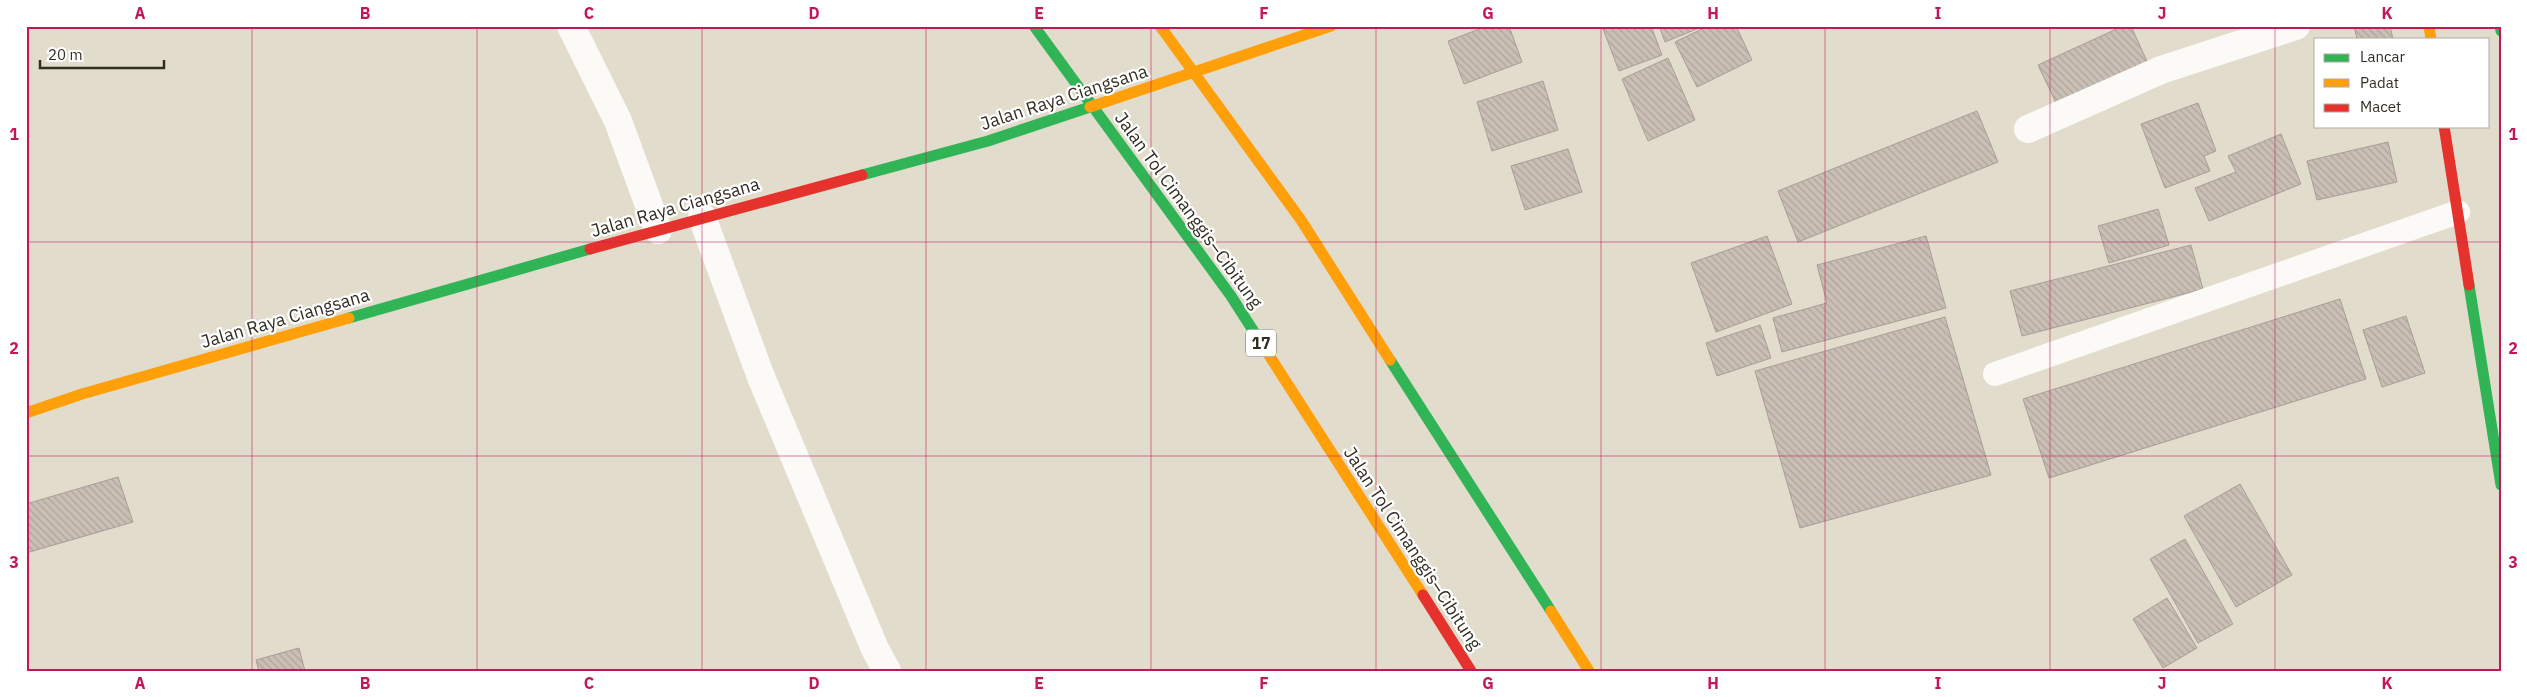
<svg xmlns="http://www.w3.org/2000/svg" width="2527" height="697" font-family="'IBM Plex Sans',sans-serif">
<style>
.building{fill:url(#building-back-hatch);stroke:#a79e96}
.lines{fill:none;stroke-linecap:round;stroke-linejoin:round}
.lane{stroke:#fbfaf7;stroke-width:24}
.street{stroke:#fbfaf7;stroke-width:28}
.fast{stroke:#30b455;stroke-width:11}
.slow{stroke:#ff9f0a;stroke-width:11}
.jam{stroke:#e5322d;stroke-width:11}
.grid{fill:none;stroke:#c2185b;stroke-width:1;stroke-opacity:0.55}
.labels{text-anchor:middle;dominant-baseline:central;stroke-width:4.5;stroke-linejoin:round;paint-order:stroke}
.shield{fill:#fff;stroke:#6f6d64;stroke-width:1}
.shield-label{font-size:16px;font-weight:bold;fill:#312e22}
.street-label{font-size:18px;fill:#312e22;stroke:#fff}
.neatline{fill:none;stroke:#c2185b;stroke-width:2}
.grid-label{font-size:16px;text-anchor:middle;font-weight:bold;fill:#c2185b}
</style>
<defs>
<pattern id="building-back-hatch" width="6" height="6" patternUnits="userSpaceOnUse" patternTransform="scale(1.25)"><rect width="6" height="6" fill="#cabfb5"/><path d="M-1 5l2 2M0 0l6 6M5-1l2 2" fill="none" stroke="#aea49b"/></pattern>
</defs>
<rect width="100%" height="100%" fill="#e2dccc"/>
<path class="building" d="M1487,26H1509L1522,62L1464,84L1448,41Z
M1602,26H1651L1662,55L1619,71Z
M1659,26H1698L1699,28L1665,42Z
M1708,26H1736L1752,60L1697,87L1675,42Z
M2123,26H2131L2150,68L2059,109L2038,65Z
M2354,26H2390L2393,39H2357Z
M1668,58L1695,120L1648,141L1622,79Z
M1543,81L1558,130L1492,151L1477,102Z
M2198,103L2216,151L2204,156L2210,171L2165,188L2141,124Z
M1977,111L1998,162L1798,242L1778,191Z
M2281,134L2301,184L2209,221L2195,188L2236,172L2228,156Z
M2388,142L2397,182L2317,200L2307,161Z
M1568,149L1582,192L1525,210L1511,166Z
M2158,209L2169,245L2109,263L2098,226Z
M1767,236L1792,304L1716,332L1691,263Z
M1926,236L1946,308L1782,352L1773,318L1827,303L1817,265Z
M2191,245L2203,289L2022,336L2010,291Z
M2340,299L2366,379L2049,478L2023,399Z
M2406,316L2425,373L2382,387L2363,330Z
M1945,317L1991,475L1800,528L1755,371Z
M1760,325L1771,358L1717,376L1706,343Z
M118,477L133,522L26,553V504Z
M2240,484L2292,575L2236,607L2184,516Z
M2185,539L2233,624L2198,643L2150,559Z
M2167,598L2197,648L2163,668L2133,619Z
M299,648L305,671H259L256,660Z"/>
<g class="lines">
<path class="lane" d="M1995,374L2458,212"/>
<path class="street" d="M571,26L618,121L658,230
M2028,129L2161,70L2296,26
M702,217L761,377L875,649L887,671"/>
<path class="fast" d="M1034,26L1231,296L1265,349
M2500,26L2501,31
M862,175L988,141L1090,107
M2469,285L2501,485
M349,318L590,249
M1390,360L1551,611"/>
<path class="slow" d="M1160,26L1301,220L1390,360
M2429,26L2431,39
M1090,107L1331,26
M1265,349L1423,595
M26,413L82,394L349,318
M1551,611L1589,671"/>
<path class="jam" d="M2444,126L2469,285
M590,249L862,175
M1423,595L1471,671"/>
</g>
<path class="grid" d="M252,26V671M477,26V671M702,26V671M926,26V671M1151,26V671M1376,26V671M1601,26V671M1825,26V671M2050,26V671M2275,26V671M26,242H2501M26,456H2501"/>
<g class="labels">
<rect class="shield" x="1246" y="329.5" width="30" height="27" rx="4"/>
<g class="shield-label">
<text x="1261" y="343">17</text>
</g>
<g class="street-label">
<text transform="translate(1064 97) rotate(-18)">Jalan Raya Ciangsana</text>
<text transform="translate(675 207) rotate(-16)">Jalan Raya Ciangsana</text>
<text transform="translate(1189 210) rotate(54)">Jalan Tol Cimanggis–Cibitung</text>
<text transform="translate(285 318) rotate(-16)">Jalan Raya Ciangsana</text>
<text transform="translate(1413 548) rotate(57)">Jalan Tol Cimanggis–Cibitung</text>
</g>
</g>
<rect width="2527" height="697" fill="none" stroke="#ffffff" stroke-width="55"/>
<rect x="2314" y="38" width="175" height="90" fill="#ffffff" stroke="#adaba7"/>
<rect x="2324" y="54" width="25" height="8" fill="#30b455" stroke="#adaba7"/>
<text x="2360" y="62" font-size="15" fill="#312e22">Lancar</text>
<rect x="2324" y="79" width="25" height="8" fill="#ff9f0a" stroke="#adaba7"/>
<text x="2360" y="88" font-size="15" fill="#312e22">Padat</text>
<rect x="2324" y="104" width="25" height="8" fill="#e5322d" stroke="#adaba7"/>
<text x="2360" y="112" font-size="15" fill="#312e22">Macet</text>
<path d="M40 60v8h124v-8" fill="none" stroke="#312e22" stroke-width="2.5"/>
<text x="48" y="60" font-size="15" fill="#312e22" stroke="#ffffff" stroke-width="4" paint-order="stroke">20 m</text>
<rect x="28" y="28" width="2472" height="642" class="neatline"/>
<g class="grid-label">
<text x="140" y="19">A</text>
<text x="365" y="19">B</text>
<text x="589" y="19">C</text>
<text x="814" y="19">D</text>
<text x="1039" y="19">E</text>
<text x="1264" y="19">F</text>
<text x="1488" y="19">G</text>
<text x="1713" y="19">H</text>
<text x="1938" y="19">I</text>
<text x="2162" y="19">J</text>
<text x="2387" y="19">K</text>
<text x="14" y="140">1</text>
<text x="2513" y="140">1</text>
<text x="14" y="354">2</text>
<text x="2513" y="354">2</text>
<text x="14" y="568">3</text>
<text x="2513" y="568">3</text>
<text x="140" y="689">A</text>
<text x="365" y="689">B</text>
<text x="589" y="689">C</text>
<text x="814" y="689">D</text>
<text x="1039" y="689">E</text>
<text x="1264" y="689">F</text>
<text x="1488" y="689">G</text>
<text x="1713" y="689">H</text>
<text x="1938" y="689">I</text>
<text x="2162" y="689">J</text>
<text x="2387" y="689">K</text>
</g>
</svg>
